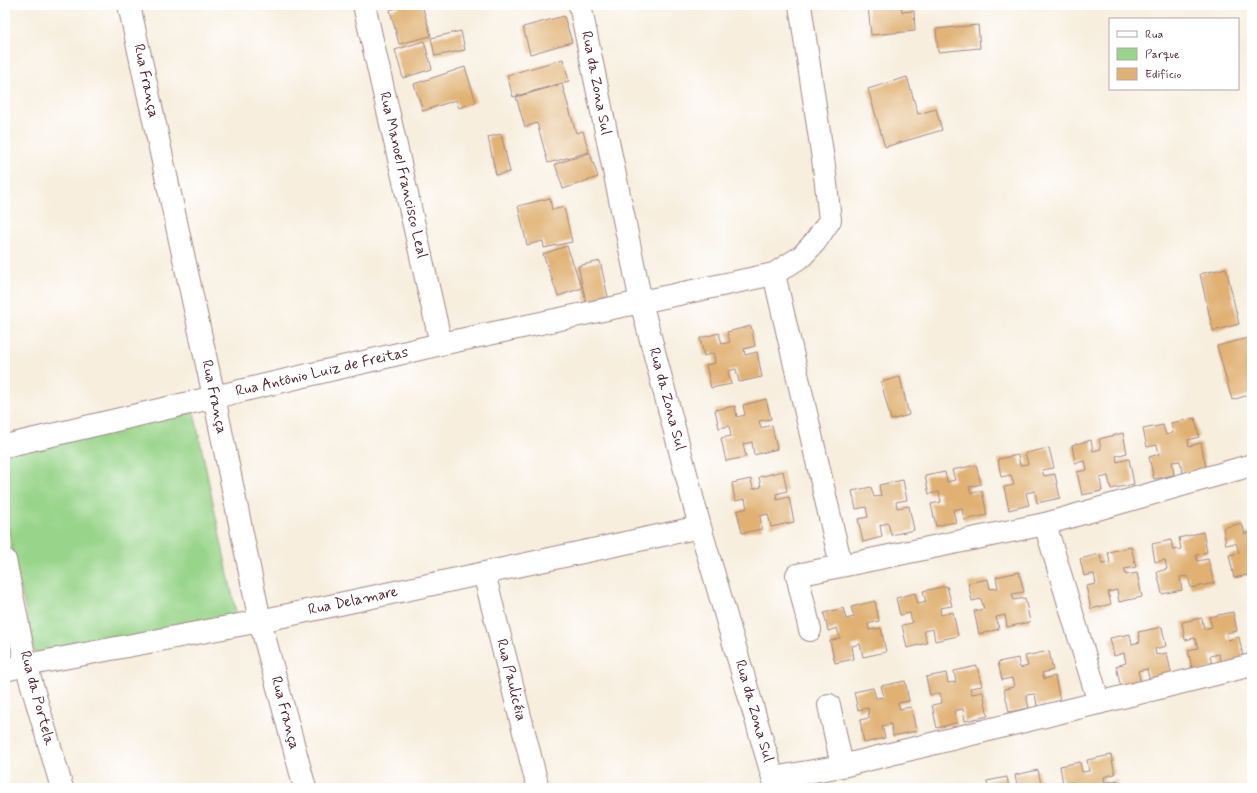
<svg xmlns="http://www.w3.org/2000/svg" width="1257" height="793" font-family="Mynerve,sans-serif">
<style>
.green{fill:#98d489;stroke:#717a5a}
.building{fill:#e0b172}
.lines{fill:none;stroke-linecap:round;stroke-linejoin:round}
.minor-casing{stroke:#a08684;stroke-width:24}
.minor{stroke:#fff;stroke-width:22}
.labels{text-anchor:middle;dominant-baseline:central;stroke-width:3;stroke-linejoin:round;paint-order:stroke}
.street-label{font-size:15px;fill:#4a1f2b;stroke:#fff}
</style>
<rect width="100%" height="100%" fill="#fff"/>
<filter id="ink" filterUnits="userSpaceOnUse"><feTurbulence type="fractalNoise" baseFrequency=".025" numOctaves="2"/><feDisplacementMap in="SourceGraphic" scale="8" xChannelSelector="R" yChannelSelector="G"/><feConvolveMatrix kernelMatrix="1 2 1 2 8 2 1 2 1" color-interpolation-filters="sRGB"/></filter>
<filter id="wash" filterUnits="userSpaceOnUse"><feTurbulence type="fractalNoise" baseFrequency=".012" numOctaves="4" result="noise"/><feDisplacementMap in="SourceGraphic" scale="16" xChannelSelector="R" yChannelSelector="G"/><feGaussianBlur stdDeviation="0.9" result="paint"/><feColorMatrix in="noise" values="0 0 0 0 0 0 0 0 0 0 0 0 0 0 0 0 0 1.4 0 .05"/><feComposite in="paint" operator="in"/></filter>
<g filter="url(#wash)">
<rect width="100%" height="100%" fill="#f7eede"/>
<path class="green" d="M194,412L237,617L36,660L5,516V451Z"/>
<g id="blocks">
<path class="building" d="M398,5H422L431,36L399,44L390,10L399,7Z
M874,5H901L902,12L914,11L915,31L871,35L868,6Z
M564,16L572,42L530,54L523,27Z
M978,25L980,48L938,52L936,29Z
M461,31L465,50L435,56L431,38Z
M424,41L432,69L403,78L395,50Z
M563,59L569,81L513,97L507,75Z
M465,67L476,102L459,108L456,100L423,111L414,84Z
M907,77L918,114L936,109L942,130L885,147L868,89Z
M562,84L576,133L583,131L589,152L548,163L537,123L525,127L516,97Z
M501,134L510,172L496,175L488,137Z
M590,153L598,177L563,189L555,164Z
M550,198L552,210L564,207L572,242L544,248L543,241L527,245L518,206Z
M567,246L582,288L558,296L543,254Z
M600,261L608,297L586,302L578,266Z
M1226,268L1239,324L1213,331L1200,274Z
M751,326L755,346L744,349L745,355L757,352L762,377L739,382L736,369L728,371L731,384L711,388L706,365L715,363L714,353L704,356L700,338L719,333L722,344L730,342L727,332Z
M1248,338L1252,353V394L1232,400L1217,346Z
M900,377L909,415L891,420L881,382Z
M766,399L771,419L759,421L761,428L772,425L777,449L754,455L752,442L743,444L746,457L726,461L721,438L731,436L729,426L719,428L715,410L735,406L737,417L745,415L743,405Z
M1195,418L1199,437L1188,440L1189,446L1201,443L1206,468L1183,473L1180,461L1172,462L1174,475L1154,479L1149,457L1159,454L1157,445L1147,447L1143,429L1163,425L1166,435L1173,433L1171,423Z
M1123,433L1127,453L1116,456L1117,462L1129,459L1134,484L1111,489L1108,476L1100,478L1102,491L1082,495L1077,472L1087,470L1085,461L1075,463L1072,445L1091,440L1093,451L1101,449L1099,439Z
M1049,448L1054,468L1042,470L1044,476L1055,474L1060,498L1037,503L1035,491L1026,493L1029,505L1009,510L1004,487L1014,485L1011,475L1001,477L998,459L1018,455L1020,465L1028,464L1025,453Z
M976,465L981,484L969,487L971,493L982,491L987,515L964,520L962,508L953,510L956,522L936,526L931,504L941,502L939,492L929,494L925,476L945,472L947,482L955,480L952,470Z
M783,471L787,491L776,494L777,500L789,497L794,522L771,527L768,514L760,516L762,529L742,533L737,511L747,508L745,499L735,501L732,483L751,479L753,489L761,487L759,477Z
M903,480L907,500L896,502L897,508L909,506L914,530L891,535L888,523L880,525L882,537L863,542L858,519L868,517L866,507L856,509L852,491L871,487L874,497L881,496L879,485Z
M1242,523L1245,534L1252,532V561H1251L1252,574L1234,578L1229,555L1239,553L1236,543L1226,545L1223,528Z
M1203,532L1207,552L1196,555L1197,561L1208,559L1214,583L1191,588L1188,576L1180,577L1182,590L1162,594L1157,572L1167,569L1165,560L1155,562L1152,544L1171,540L1173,550L1181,549L1179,538Z
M1131,547L1136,567L1124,569L1126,575L1137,573L1142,597L1119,602L1117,590L1108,592L1111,604L1091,609L1086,586L1096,584L1094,574L1084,576L1080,559L1100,554L1102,564L1110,563L1108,552Z
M1019,572L1024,592L1012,594L1014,600L1025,598L1030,622L1007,627L1005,615L996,617L999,629L979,634L974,611L984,609L981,599L972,601L968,583L988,579L990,589L998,588L996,577Z
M947,586L952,606L940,608L941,615L953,612L958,636L935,641L933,629L924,631L927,643L907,648L902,625L912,623L910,613L900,615L896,598L915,593L918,604L926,602L923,591Z
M875,601L879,621L868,624L869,630L881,628L886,652L863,657L860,644L852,646L854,659L835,663L830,641L840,638L837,628L828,631L824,613L843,608L846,619L854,617L851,607Z
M1233,612L1237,631L1226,633L1228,640L1239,637L1244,662L1221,667L1219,654L1210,656L1213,668L1193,673L1188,650L1198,648L1195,638L1185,640L1182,622L1202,618L1204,629L1212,627L1209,617Z
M1162,627L1166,646L1155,649L1156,655L1167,653L1172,677L1150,682L1147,669L1138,671L1141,684L1121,688L1116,666L1126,663L1124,653L1114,656L1110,638L1130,634L1132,644L1140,642L1138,632Z
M1049,651L1053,670L1042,673L1044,679L1055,676L1060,701L1037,706L1035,694L1026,695L1029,708L1009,712L1004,689L1014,687L1012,678L1002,680L998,662L1018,658L1020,668L1028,666L1025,656Z
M977,666L982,686L970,688L972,694L983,692L988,716L965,721L963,709L954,711L957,723L937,728L932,705L942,703L940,693L930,695L926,677L946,673L948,683L956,682L954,671Z
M905,681L909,701L898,703L900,709L911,707L916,731L893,736L891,724L882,726L885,738L864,743L860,720L869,718L868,708L858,710L854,692L873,688L876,698L884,697L881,686Z
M1111,755L1115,774L1104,777L1105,783L1117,780L1118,788H1075L1073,782L1063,784L1060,766L1080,762L1082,772L1089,771L1087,760Z
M1038,770L1042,788H1009L1017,786L1015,775Z
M1007,777L1009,788H988L987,781Z
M968,785V788H959V787Z"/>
</g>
</g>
<g filter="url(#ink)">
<use href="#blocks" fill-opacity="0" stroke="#a08684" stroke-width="1"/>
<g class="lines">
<defs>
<path id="minor" d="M129,5L214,397L260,621L305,788
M364,5L441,344
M580,5L641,302L700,527L776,788
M774,274L841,565
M5,446L441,344L774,274L802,256L815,242L830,220L824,166L800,5
M1045,524L1099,703
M5,560L26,665L62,788
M484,573L538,788
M810,630L797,575L1045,524L1252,465
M5,670L26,665L260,621L700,527
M829,705L842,766
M773,778L842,766L1252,665"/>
</defs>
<use href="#minor" class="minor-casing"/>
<use href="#minor" class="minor"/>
</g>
</g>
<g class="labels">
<g class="street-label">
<text transform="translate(146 81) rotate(78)">Rua França</text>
<text transform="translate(596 83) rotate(79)">Rua da Zona Sul</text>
<text transform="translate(403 175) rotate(77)">Rua Manoel Francisco Leal</text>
<text transform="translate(322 372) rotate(-13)">Rua Antônio Luiz de Freitas</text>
<text transform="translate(214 397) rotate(78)">Rua França</text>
<text transform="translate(667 399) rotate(75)">Rua da Zona Sul</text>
<text transform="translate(353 601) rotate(-12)">Rua Delamare</text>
<text transform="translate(511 680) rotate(76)">Rua Paulicéia</text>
<text transform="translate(37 698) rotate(75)">Rua da Portela</text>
<text transform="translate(754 711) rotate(74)">Rua da Zona Sul</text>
<text transform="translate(285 713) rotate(75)">Rua França</text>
</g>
</g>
<rect width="1257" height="793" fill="none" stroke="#fff" stroke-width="20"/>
<rect x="1109" y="18" width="130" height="72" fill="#ffffff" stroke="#b7a5aa"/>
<rect x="1117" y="31" width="20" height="6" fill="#ffffff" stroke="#b7a5aa"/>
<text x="1145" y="38" font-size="12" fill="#4a1f2b">Rua</text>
<rect x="1117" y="48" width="20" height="12" fill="#98d489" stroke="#b7a5aa"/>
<text x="1145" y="58" font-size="12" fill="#4a1f2b">Parque</text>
<rect x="1117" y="68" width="20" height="12" fill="#e0b172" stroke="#b7a5aa"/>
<text x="1145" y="78" font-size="12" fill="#4a1f2b">Edifício</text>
</svg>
